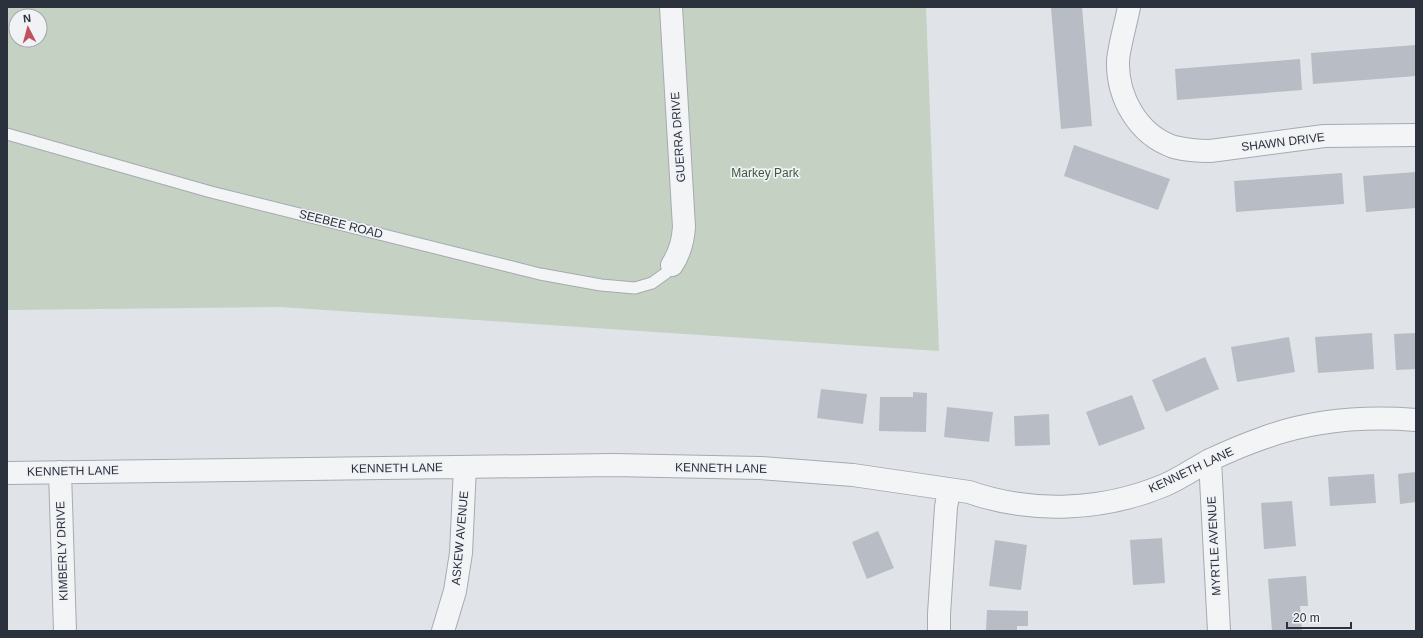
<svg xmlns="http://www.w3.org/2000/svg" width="1423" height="638" font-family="Arial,sans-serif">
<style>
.green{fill:#c5d1c2;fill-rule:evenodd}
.building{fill:#b8bcc4}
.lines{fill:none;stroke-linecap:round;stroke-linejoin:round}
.service-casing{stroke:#a6aab1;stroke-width:13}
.minor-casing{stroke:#a6aab1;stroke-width:24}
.service{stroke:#f3f4f6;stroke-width:11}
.minor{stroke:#f3f4f6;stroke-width:22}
.labels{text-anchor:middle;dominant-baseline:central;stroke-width:3.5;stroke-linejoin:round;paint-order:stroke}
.street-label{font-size:12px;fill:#2b313d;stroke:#f0f2f5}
.park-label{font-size:12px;fill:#3e5839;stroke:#f0f2f5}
</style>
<rect width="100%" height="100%" fill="#e0e3e8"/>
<path class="green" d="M7,7H926L939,351L280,307L7,310ZM16,16H40V40H16Z"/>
<path class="building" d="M1068,7H1082L1092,126L1061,129L1051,8Z
M1416,45V76L1313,84L1311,53Z
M1300,59L1302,90L1177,100L1175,69Z
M1074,145L1170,179L1158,210L1064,176Z
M1416,172V208L1366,212L1363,176Z
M1342,173L1344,204L1236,212L1234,181Z
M1372,333L1374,369L1318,373L1315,337Z
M1416,333V369L1396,370L1394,334Z
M1289,337L1295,372L1237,382L1231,347Z
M1205,357L1219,389L1166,412L1152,380Z
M821,389L867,394L863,424L817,418Z
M913,392L927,393L926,432L879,431L880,397H913Z
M1132,395L1145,429L1099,446L1086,412Z
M947,407L993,412L989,442L944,437Z
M1049,414L1050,445L1015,446L1014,416Z
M1416,472V502L1400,504L1398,474Z
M1374,474L1376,503L1330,506L1328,477Z
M1292,501L1296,546L1264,549L1261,503Z
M878,531L894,568L867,579L852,542Z
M1162,538L1165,583L1133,585L1130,540Z
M995,540L1027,545L1021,590L989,586Z
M1306,576L1308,606H1300L1302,630L1272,631L1268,579Z
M987,610L1028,611V626H1017V631H986Z"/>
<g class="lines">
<defs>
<path id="service" d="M7,134L211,192L540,274L601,285L635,288L652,283L666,273L672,265"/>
<path id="minor" d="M671,7L684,227C683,242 680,253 672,265
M1129,7C1126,23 1119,46 1118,61C1117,97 1138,135 1174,147C1186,150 1198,151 1210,151L1324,136L1416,135
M1210,460L1219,631
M60,472L65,631
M7,473L613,465L760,468L853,475L969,492C1032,514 1103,511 1165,485C1181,478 1195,468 1210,460C1227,452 1246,444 1263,438C1312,420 1365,416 1416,420
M443,631L455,591L461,553L465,467
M939,631V614L946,507L949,490"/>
</defs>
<use href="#service" class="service-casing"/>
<use href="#minor" class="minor-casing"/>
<use href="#service" class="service"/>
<use href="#minor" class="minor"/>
</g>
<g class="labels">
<g class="street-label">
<text transform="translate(678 137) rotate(-94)">GUERRA DRIVE</text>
<text transform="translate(1283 142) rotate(-7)">SHAWN DRIVE</text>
<text transform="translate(341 224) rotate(14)">SEEBEE ROAD</text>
<text transform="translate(397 468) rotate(-1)">KENNETH LANE</text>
<text transform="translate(721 468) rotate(1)">KENNETH LANE</text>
<text transform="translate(1191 470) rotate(-25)">KENNETH LANE</text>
<text transform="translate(73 471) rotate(-1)">KENNETH LANE</text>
<text transform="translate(460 538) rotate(-85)">ASKEW AVENUE</text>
<text transform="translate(1214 546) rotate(-93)">MYRTLE AVENUE</text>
<text transform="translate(62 551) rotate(-92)">KIMBERLY DRIVE</text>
</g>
<g class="park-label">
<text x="765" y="173">Markey Park</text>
</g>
</g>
<rect width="1423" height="638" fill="none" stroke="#2b313d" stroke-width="16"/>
<g transform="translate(28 28) rotate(354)"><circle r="19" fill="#f0f2f5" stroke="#a1a5ab"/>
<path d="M0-3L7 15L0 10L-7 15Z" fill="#c0525e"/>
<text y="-6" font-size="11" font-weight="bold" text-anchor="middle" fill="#2b313d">N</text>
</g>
<path d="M1287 622v6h64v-6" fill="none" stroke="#2b313d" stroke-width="2"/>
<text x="1293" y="622" font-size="12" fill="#2b313d" stroke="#f0f2f5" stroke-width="3" paint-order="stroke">20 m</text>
</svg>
